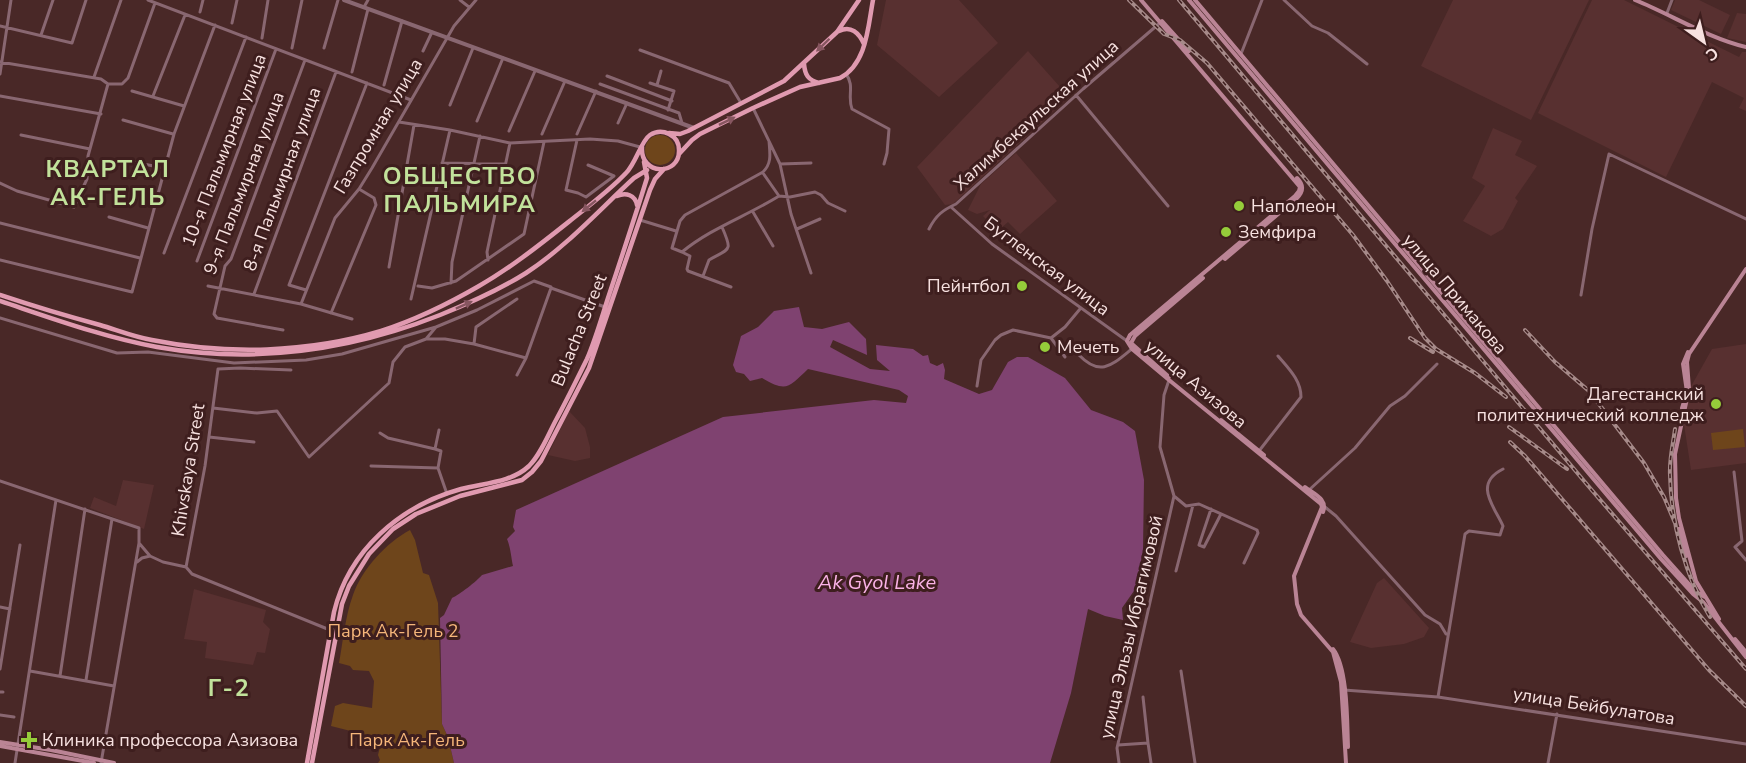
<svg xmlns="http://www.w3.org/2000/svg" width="1746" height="763" font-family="'Nunito Sans',sans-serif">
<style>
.built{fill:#583030}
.green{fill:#6e451b}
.water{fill:#7f4270}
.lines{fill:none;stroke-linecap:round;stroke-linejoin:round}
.minor{stroke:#896771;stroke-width:3}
.tertiary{stroke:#896771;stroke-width:4}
.secondary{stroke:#ba8495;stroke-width:4}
.primary{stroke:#e09ab0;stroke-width:4.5}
.rail-casing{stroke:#a68a89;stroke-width:4}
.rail{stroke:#3e1e1e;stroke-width:1.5;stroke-dasharray:4.5;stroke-linecap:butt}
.oneway{fill:#875660}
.poi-dot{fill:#95cc3a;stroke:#3e1e1e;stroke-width:2}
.labels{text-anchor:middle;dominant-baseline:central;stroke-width:6;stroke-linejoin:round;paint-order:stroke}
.street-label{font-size:18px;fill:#f7e1e0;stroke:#3e1e1e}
.poi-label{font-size:18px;fill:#f7e1e0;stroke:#3e1e1e;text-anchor:start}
.park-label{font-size:18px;fill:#f6b67a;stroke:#3e1e1e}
.water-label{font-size:20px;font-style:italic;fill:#fab2e6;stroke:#3e1e1e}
.district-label{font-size:24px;font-weight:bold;letter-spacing:1.5px;fill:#c2e29b;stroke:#3e1e1e}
</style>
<rect width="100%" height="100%" fill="#492827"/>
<path class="built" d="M886,0H959L998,43L939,97L877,45Z
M1453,0H1589L1531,120L1421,66Z
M1592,0H1624L1739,57L1742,52H1746V111L1739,108L1744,98L1712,82L1666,177L1538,113Z
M1675,0H1699L1730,15L1721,34L1671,10Z
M1737,13L1746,14V42L1727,38Z
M1028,51L1069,97L953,204L945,205L917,167Z
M1493,128L1522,141L1515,155L1537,166L1515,198L1518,201L1503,229L1491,236L1463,221L1485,186L1472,178Z
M1016,153L1057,201L1020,234L1008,222L993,235L982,223L986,219L983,216L990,210L977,214L968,210L981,184Z
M1746,344V463L1691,470L1683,418L1689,390L1712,349Z
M569,411L585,428L590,447V458L575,461L548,455Z
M123,480L154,485L144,529L90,508L94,497L116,506Z
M1384,578L1429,628L1424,637L1404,644L1371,648L1350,642L1377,583Z
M194,589L266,610L263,622L270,629L265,653L257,652L253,665L205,658L207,642L184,639Z"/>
<path class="green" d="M645 150a15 15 0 1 1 30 0a15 15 0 1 1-30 0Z
M1743,429L1745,447L1713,450L1711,433Z
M410,530L415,540L423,573L429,575L438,603L442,724L448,737L454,763H378L380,760L378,755L382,739L331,726L335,706L343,703L372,708L374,681L369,671L353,670L350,666L339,663C343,641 345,617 353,595C362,569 386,543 410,530Z"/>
<path class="water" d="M799,307L804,327L822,329L849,322L866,339L867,355L833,340L830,347L870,369L890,371L877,360L876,345L913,349L923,356L928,355L930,363L937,366L943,363L945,370L944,379L979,394L992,390L1008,362L1017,357H1028L1065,378L1091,410L1123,422L1135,431L1144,480L1143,549L1136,588L1122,608L1123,620L1105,616L1088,609L1071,693L1050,763H454L448,737L442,724L440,618L444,615L452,598C459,595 477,581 482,575L513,566C511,557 511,549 507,539L515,531L513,527L516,510L723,417L874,400L906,403L908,396L899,390L808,369C789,387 787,393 762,378L750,381L744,374L736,372L733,365L741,336L758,327L774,311Z"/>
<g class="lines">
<path class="minor" d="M148,0L411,100
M460,0L469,7
M1284,0L1312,26L1328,33L1367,64
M364,7L368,0
M200,12L203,0
M1667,13L1672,0
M232,23L237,0
M0,26L72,43L86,0
M41,35L53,0
M262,38L268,0
M292,48L302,0
M324,48L338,0
M640,50L729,83L741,103
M423,51L432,32
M1241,54L1262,0
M0,62L101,79L108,84H122L128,78L155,3
M352,72L368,9
M0,74L11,0
M846,74C855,86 847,96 852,109L889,129L887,153L884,164
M607,76L672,101
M94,77L121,0
M650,83L674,91L668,110
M600,84L679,113L682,123
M384,85L402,21
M657,85L661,71
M132,91L184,106
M1076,95L1168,206
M0,96L101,114
M153,96L185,15
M450,105L473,48
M753,108L780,164L791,214L811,273
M123,120L173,134
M477,121L503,58
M399,122L450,130L510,143L590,139L618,141L640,147
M618,123L627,103
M509,131L535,71
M542,134L565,81
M577,134L596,91
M21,135L90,149
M577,140L566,190L578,193L586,197L614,176L588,165
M769,141C770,154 772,163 763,172L685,215L680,221L672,248L682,252C711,228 747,216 779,196
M133,162L164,168
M442,163L505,164
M780,164L811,163
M763,173L779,196
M0,183L17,191L74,207L87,179L88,156L108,84
M779,196L790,197L815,192L821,195L828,203L845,211
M951,207L992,244L1127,341
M753,212L773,246
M109,217L148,228
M640,220L676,231
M0,223L140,258
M797,229L820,219
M929,229C936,215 943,210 956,204L1083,89L1161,22
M682,252L690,256L687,269L688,271L731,287
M164,253L246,37
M0,260L132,292L174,134L215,25
M488,260L487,252L510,143
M197,261L276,49
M389,267L414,125
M703,276L709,260C730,248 733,252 722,227
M451,283L452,262L480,136
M208,286L301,304L352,319
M418,286L432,288L456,281L524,234L544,142
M306,290L289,285L367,83
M254,294L336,72
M1581,295L1592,229L1609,154L1746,219
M411,299L450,130
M301,304L335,218L359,189L372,168L454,26L476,0
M331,313L376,205L374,198L359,189
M0,318L117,353L148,352L234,363L306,360L342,354L436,327
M283,330L217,318L214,314L225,266L231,259L305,60
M1051,338L1065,357
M426,339L436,327L477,310L534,281L551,287
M474,344L476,327L517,299
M1079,355C1101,378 1113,364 1133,348
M517,375L526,358L551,288L605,307
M1169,380L1164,395L1160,447L1174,496L1186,506L1199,504L1257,530L1258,533L1244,563
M977,386L981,360L995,340L1001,335L1013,330L1051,338L1065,327L1080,309
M213,408L257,413L277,411L309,457L389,383L393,362L405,347L426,339H445L474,344L526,358
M380,433L388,438L435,449
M209,437L254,442
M1259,451L1301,397C1301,380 1288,368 1278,356
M371,466L438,468L447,494
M438,468L441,451L435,449L439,430
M1734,472L1742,541L1735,547L1746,560
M0,481L139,528V543L150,556L163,562L186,567L192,574L330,630
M1309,490L1355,448L1390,406L1405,396L1437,364
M1325,507L1336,516L1425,615L1440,624L1446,634
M1211,509L1199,545L1204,547L1221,514
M137,562L142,558L150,556
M186,567L205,466L218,369L240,368L291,370
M1176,571L1193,505
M0,607L10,609
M0,669L20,545
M30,671L114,686
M1181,671L1195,763
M60,676L85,509
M86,680L112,519
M1344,690L1438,697L1746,744
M0,692H3
M1438,697L1465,534L1469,531L1500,535L1503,526C1494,506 1473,484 1503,469
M0,715L14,717
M1148,743L1151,763
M1118,745L1148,743L1143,697
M15,763L56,500
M101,763L139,543
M1119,763L1117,748L1174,496
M1548,763L1557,714"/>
<path class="tertiary" d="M344,0L694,128"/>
<path class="secondary" d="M1141,0L1300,187L1299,191L1295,196L1130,335L1127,341L1132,349L1169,380L1321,504L1322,507L1294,576L1297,604L1301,615L1333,652L1341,682L1346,763
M1189,0L1661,559L1693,594L1703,602L1746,657
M1195,0L1663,555L1696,592L1705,597
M1635,0C1672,15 1708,38 1746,47
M1162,21L1189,51
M1225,259L1297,198C1304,191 1304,185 1297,178
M1169,377L1131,343L1135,336L1203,278
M1682,408L1687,392L1683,364L1688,352
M1221,420L1264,455
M1305,487C1314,494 1328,499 1323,512
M1679,529L1686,556
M1719,619L1696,581L1679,518L1676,498L1675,454L1689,389L1687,362L1689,354L1746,269
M1735,639L1746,652
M1333,649C1348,668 1347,723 1348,747
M0,742L51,750L114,763
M0,746L94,763"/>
<path class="primary" d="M839,31C851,25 859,33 864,44
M804,64C805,75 808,80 819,83
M669,133L680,134L688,131L784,81L837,32L859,0
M679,154L692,140L700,134L753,108L800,87L840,78C867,64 868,26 873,0
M617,196C626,192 635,195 637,205
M0,295C33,306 66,316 100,325C117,330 134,337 152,340C226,355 308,353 381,331C415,320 448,304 479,286C512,267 542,243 571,220C590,205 610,190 626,173C636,163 641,141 650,135C662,127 679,135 679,150C680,176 640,176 642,147
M0,301C51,318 103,337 157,347C254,364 349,351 440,315C470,303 499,290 526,273C566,247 599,210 634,178L647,170
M307,763L334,612C349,550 400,506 461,489C483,483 511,483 529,466C541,454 548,435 556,420C567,400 577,379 587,359C596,338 602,316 609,295C622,256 635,217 647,178L644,162
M312,763L342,604L349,586L369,554L393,529L416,514L460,496L522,480L532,472L541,461L589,368L650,190L655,179L664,169"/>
<defs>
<path id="rail" d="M1129,0L1164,34L1180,40L1207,63L1353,235L1387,281L1425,338L1436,349L1475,373L1506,397
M1179,0L1590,488L1746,669
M1525,330L1555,362L1589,391L1644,463L1664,497L1675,523
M1410,338L1433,352
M1509,427L1567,469
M1675,429C1673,444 1669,460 1670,475C1671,523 1685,576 1710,617
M1510,442L1525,456L1709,670L1746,706"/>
</defs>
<use href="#rail" class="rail-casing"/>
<use href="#rail" class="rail"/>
</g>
<defs><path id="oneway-solid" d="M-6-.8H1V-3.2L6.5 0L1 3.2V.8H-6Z" transform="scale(1.5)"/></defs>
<g class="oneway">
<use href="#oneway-solid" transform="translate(823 45) rotate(136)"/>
<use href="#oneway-solid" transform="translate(727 121) rotate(-26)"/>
<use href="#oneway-solid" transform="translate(589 206) rotate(141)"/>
<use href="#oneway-solid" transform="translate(464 305) rotate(-24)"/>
</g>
<g class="poi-dot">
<circle cx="1239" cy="206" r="6"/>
<circle cx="1226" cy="232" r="6"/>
<circle cx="1022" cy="286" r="6"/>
<circle cx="1045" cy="347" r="6"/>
<circle cx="1716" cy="404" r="6"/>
<path d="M26 731h6v6h6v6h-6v6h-6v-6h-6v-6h6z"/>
</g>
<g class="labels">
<g class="street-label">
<text transform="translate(1036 115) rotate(-42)">Халимбекаульская улица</text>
<text transform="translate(378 126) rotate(-59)">Газпромная улица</text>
<text transform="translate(224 150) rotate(-69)">10-я Пальмирная улица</text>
<text transform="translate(282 179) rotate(-70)">8-я Пальмирная улица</text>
<text transform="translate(244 183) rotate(-69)">9-я Пальмирная улица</text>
<text transform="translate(1047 266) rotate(37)">Бугленская улица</text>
<text transform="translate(1455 294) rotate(50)">улица Примакова</text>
<text transform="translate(579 330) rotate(-68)">Bulacha Street</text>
<text transform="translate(1196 384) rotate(40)">улица Азизова</text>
<text transform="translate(188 470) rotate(-81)">Khivskaya Street</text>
<text transform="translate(1131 627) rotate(-77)">улица Эльзы Ибрагимовой</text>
<text transform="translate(1594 706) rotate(9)">улица Бейбулатова</text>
</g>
<g class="poi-label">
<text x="1251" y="206">Наполеон</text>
<text x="1238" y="232">Земфира</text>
<text x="1010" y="286" text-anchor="end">Пейнтбол</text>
<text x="1057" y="347">Мечеть</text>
<text x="1704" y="394" text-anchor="end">Дагестанский<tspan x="1704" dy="21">политехнический колледж</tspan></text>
<text x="42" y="740">Клиника профессора Азизова</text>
</g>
<g class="park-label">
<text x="393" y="631">Парк Ак-Гель 2</text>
<text x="407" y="740">Парк Ак-Гель</text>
</g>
<g class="water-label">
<text x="877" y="582">Ak Gyol Lake</text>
</g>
<g class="district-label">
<text x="108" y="169">КВАРТАЛ<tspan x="108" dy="28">АК-ГЕЛЬ</tspan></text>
<text x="460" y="176">ОБЩЕСТВО<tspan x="460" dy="28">ПАЛЬМИРА</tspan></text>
<text x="229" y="688">Г-2</text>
</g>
</g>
<g transform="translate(1704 42) rotate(146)" stroke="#3e1e1e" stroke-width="4.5" paint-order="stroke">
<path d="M0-4.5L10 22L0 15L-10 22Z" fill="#f7e1e0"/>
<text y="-9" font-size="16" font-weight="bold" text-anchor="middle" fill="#f7e1e0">С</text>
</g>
</svg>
